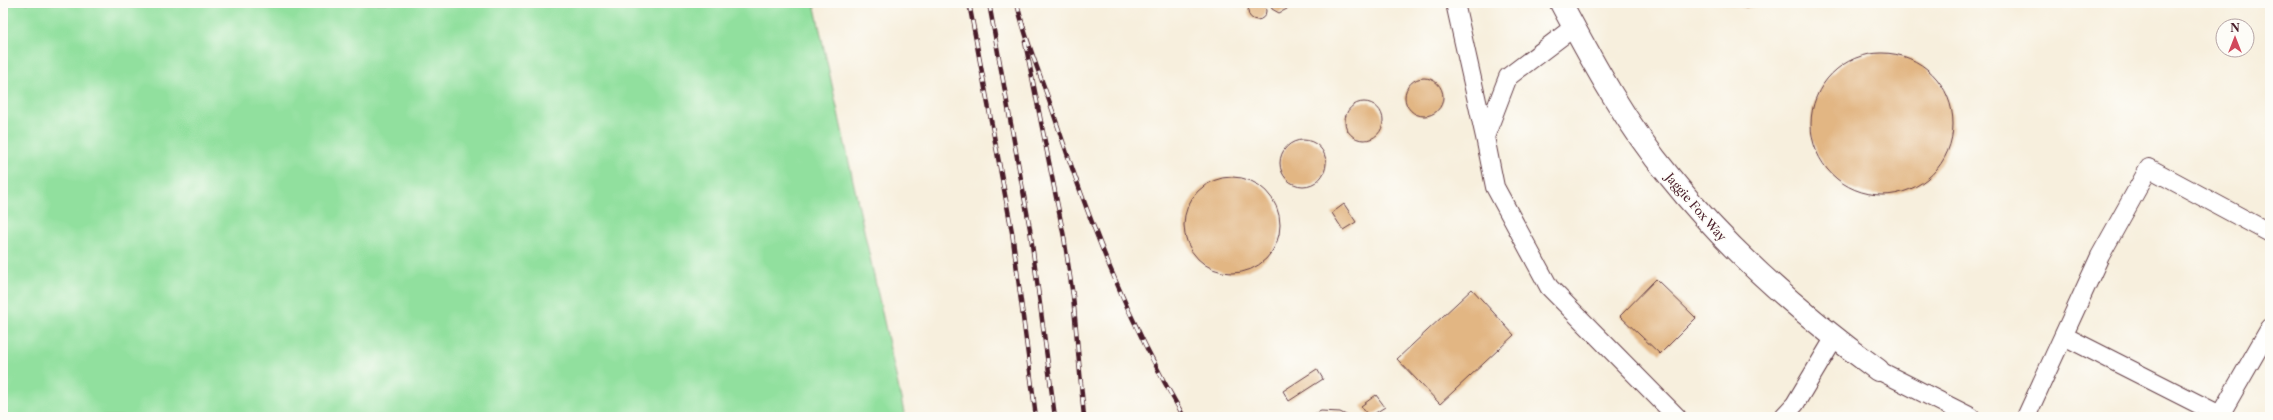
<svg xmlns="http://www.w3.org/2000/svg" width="2273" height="420" font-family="'Libre Caslon Text',serif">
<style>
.green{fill:#91e09e;stroke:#6e8064}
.building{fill:#e2b683}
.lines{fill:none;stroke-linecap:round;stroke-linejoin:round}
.lane-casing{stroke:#643e46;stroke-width:20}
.street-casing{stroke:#643e46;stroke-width:24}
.lane{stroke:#fff;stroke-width:18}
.street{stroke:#fff;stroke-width:22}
.rail-casing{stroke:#4a1f2b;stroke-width:4.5}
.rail{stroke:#fdfcf7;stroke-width:3;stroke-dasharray:9;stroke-linecap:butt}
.labels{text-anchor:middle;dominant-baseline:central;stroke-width:3;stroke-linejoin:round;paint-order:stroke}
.street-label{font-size:12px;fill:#4a1f2b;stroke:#fdfcf7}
</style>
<rect width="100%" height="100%" fill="#fdfcf7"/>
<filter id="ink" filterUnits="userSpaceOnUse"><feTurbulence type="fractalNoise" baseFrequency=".025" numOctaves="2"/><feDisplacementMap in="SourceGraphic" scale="8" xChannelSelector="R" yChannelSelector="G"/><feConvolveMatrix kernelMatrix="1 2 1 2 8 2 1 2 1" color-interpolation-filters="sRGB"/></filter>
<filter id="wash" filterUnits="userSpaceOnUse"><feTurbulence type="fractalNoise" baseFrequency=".012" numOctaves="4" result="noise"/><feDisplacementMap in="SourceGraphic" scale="16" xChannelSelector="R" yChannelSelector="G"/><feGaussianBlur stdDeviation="0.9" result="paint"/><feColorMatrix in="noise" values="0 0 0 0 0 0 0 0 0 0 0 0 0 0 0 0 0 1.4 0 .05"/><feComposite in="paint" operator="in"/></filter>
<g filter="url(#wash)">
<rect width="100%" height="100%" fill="#f7efdd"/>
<path class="green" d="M3,3H814L905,417H3Z"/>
<g id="blocks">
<path class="building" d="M1248 11a9 9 0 1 1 18 0a9 9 0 1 1-18 0Z
M1270,3H1289V4L1287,9L1279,13L1272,9Z
M1723,3H1772L1746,8Z
M1811 124a71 71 0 1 1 142 0a71 71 0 1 1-142 0Z
M1405 97a19 19 0 1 1 38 0a19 19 0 1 1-38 0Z
M1345 121a19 19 0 1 1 38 0a19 19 0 1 1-38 0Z
M1280 163a23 23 0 1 1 46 0a23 23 0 1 1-46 0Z
M1184 225a48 48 0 1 1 96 0a48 48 0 1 1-96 0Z
M1344,204L1356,222L1343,230L1332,213Z
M1656,279L1696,318L1660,354L1620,316Z
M1472,289L1514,335L1440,404L1397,359Z
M1317,369L1323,379L1289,401L1283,391Z
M1376,395L1385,407L1369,417L1361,406Z
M1321,411L1340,412L1350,417H1306Z"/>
</g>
</g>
<g filter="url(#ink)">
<use href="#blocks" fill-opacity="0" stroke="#643e46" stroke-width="1"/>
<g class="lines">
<defs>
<path id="lane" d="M1455,3L1485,137
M1574,27L1508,77L1485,137L1495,187L1549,287L1677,417
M2064,336L2220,415L2270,328
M1878,370L1971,417
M1783,417L1795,404L1835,337
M2026,417L2100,256L2149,168L2270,233"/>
<path id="street" d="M1561,3C1593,63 1626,124 1670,177C1729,251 1801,314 1878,370"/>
</defs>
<use href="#lane" class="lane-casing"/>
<use href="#street" class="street-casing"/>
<use href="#lane" class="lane"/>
<use href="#street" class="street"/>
<defs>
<path id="rail" d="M969,3L1012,232L1036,417
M989,3L1030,229L1055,417
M1017,3C1025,40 1041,76 1053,112C1089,221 1126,318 1184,417
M1025,42L1064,237L1073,296L1084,417"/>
</defs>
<use href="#rail" class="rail-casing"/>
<use href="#rail" class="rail"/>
</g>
</g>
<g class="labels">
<g class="street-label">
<text transform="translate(1696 207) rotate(49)">Jaggie Fox Way</text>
</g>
</g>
<rect width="2273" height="420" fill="none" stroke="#fdfcf7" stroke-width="16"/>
<g transform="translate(2235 38)"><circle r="19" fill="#fdfcf7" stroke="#b5a4a5"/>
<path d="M0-3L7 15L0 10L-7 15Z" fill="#d1495b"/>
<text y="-6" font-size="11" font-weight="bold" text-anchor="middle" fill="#4a1f2b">N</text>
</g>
</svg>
